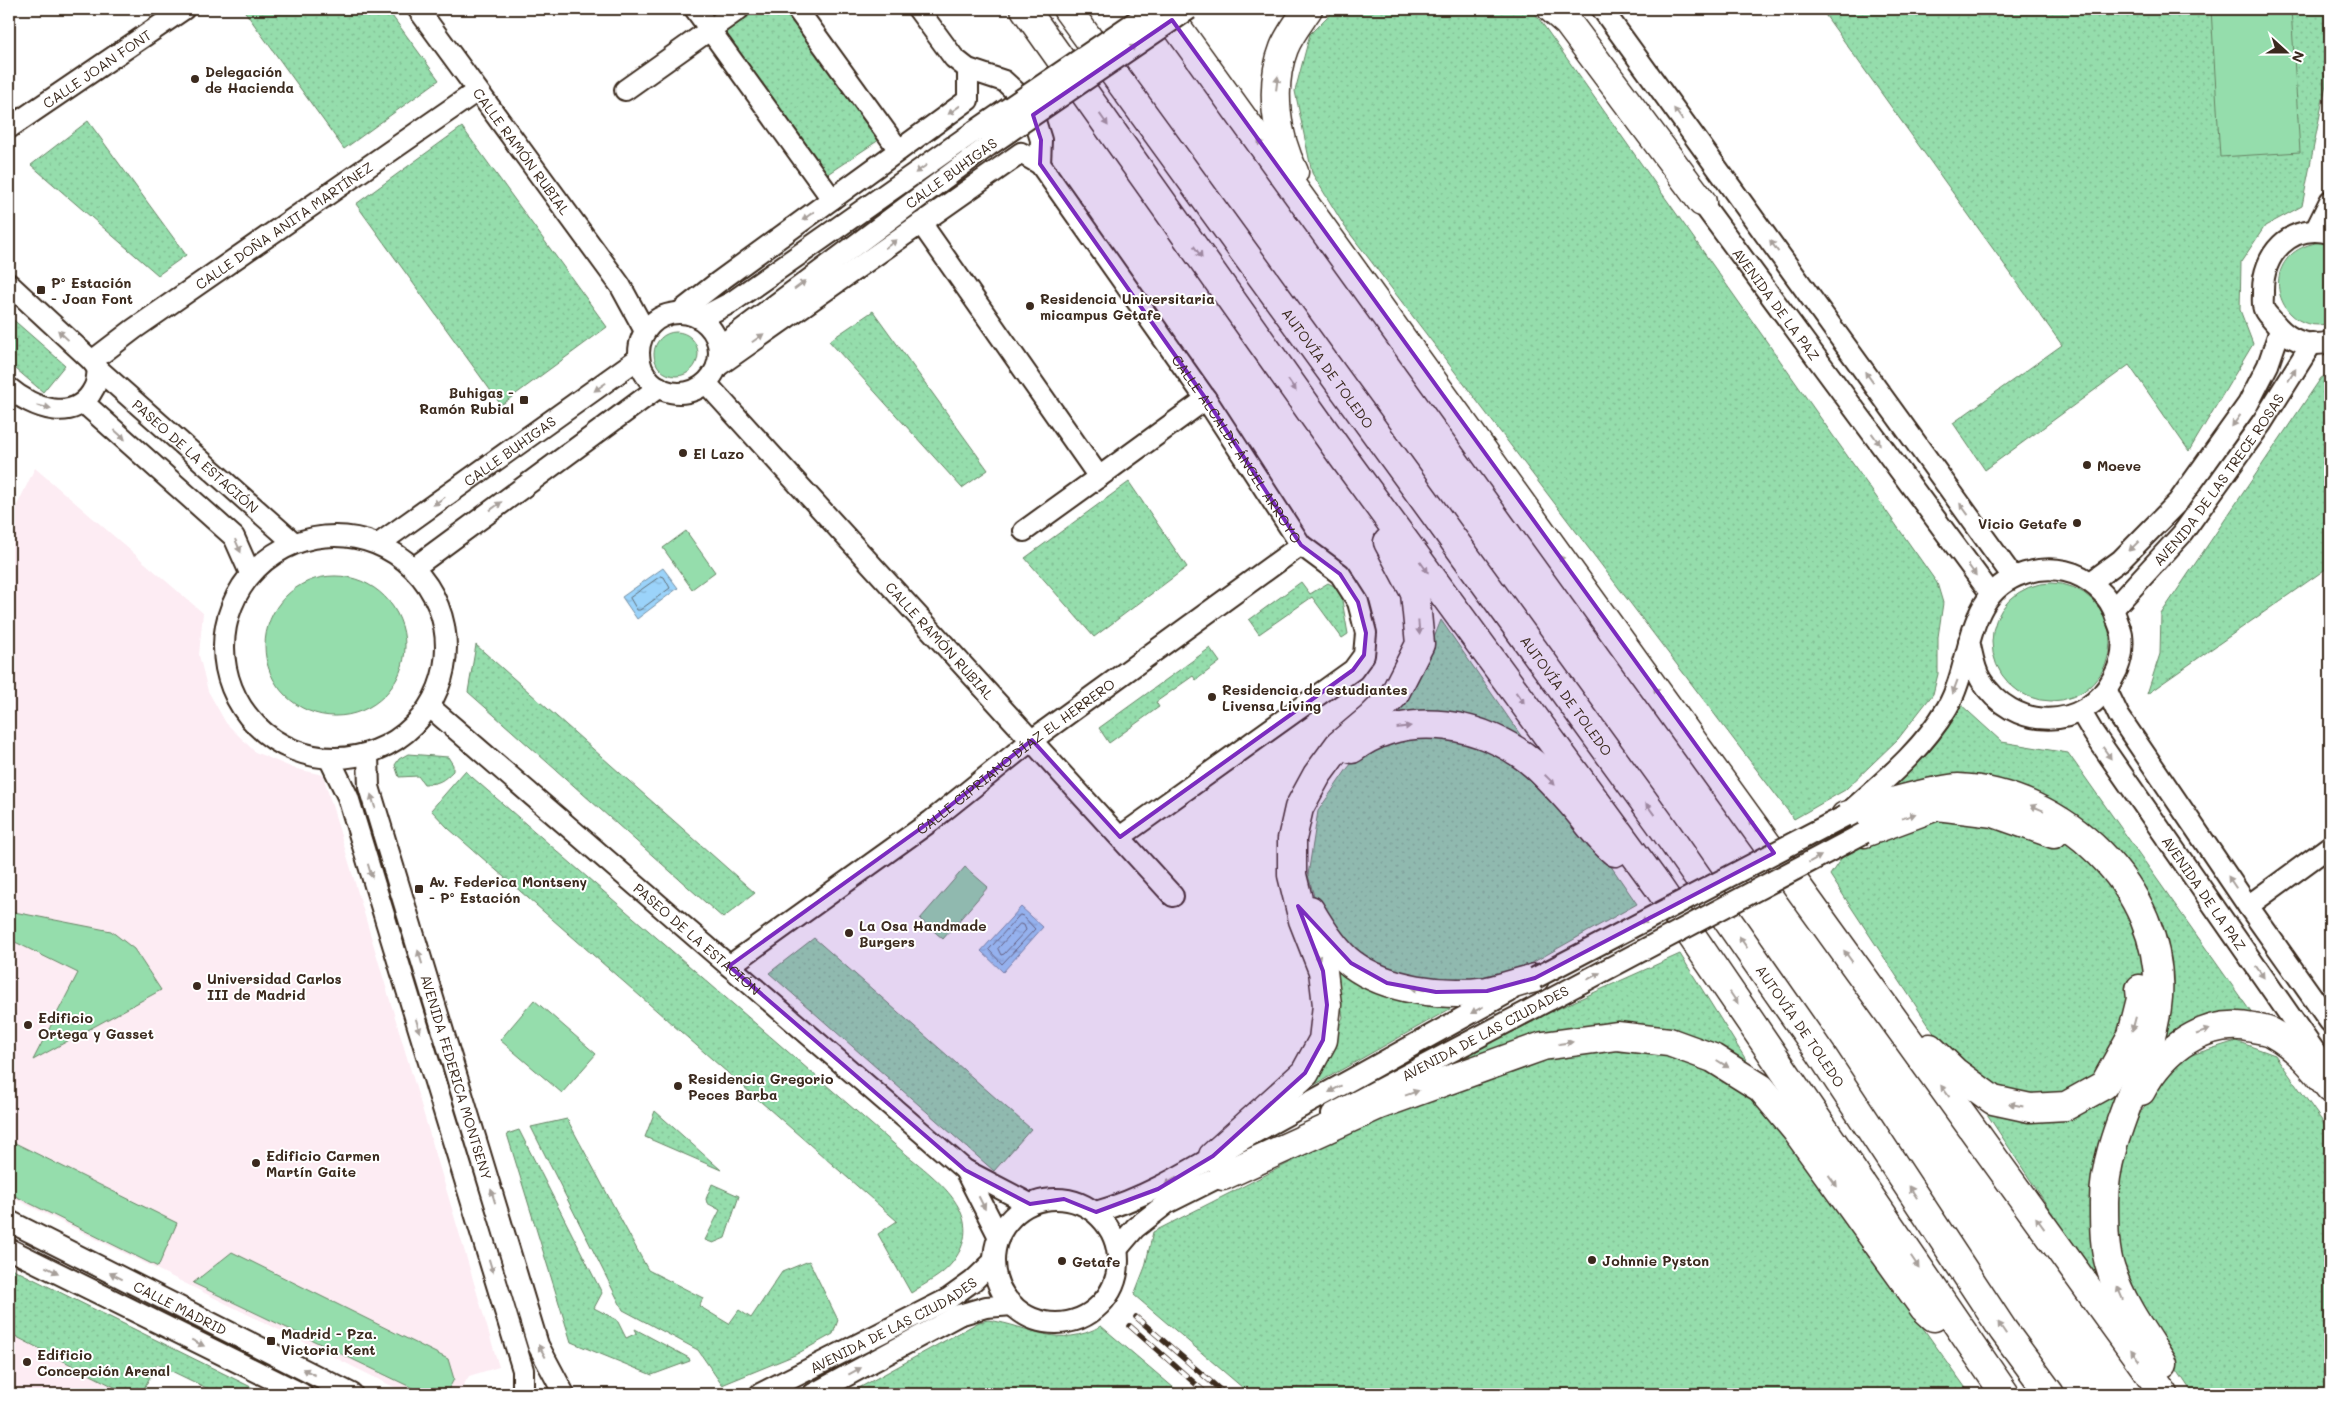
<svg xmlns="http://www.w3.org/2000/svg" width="2339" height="1403" font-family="Mali,sans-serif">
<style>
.built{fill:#fdecf3}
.grass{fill:url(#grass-dots);stroke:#688465}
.garden{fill:#95ddac;stroke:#688465}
.water{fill:url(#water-ripples);stroke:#758fa2}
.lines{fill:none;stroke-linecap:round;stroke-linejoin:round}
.shore{stroke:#616e76;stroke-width:1}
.minor-casing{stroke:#3b2a1e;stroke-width:24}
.highway-casing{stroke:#3b2a1e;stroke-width:31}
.minor{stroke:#fff;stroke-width:20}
.highway{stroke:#fff;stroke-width:28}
.rail-casing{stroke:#3b2a1e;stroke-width:5.5}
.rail{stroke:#fff;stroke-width:4;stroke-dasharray:11;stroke-linecap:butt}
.minor-bridge-casing{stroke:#3b2a1e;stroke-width:24;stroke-linecap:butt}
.minor-bridge{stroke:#fff;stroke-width:20}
.oneway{fill:#a79f9a}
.marked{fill:#7b2cbf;fill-opacity:0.2;stroke:#7b2cbf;stroke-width:4;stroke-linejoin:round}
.poi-dot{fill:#3b2a1e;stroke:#fff;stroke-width:2}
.labels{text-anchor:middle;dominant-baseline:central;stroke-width:4;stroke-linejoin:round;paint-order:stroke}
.street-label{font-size:14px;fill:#3b2a1e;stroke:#fff}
.poi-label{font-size:14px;font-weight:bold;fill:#3b2a1e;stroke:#fff;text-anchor:start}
</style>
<defs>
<pattern id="grass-dots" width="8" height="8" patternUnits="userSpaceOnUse" patternTransform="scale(1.25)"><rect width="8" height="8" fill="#95ddac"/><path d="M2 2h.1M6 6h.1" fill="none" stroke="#81be94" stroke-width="1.8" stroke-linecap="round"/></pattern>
<pattern id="water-ripples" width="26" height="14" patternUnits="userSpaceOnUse" patternTransform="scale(1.25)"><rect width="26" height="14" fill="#9bd3fa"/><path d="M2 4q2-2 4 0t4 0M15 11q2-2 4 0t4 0" fill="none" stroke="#86b5d6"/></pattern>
</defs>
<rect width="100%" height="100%" fill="#fff"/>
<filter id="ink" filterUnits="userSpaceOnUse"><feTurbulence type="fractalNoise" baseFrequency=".02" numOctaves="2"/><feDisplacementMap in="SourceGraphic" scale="10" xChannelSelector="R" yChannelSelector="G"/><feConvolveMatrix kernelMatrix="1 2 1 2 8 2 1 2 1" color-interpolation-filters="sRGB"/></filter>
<g filter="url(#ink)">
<path class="built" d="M35,468L203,613L199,655L208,691L226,723L255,752L293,768L323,775L499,1367L469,1376L458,1394H408L9,1196V522Z
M9,1267L141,1394H9Z"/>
<path class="grass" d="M243,9H387L439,80L344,149Z
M702,9H791L882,138L826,175Z
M1335,9H1532L1937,583L1943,603L1938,637V674L1933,694L1898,739L1845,790L1794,819L1345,227L1312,173L1295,91L1310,34Z
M1821,9H2324L2326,84L2302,206L2265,226L2241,262L2240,310L2253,344L2189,451L2129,365L1985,470L1953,423L2062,345Z
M88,121L186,255L158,275L31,165Z
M462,127L607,327L501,405L356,204Z
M873,311L988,470L962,488L829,341Z
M9,316L65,365L43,392L9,363Z
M2330,373V566L2147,694L2160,654L2161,614L2321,378Z
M1129,482L1187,567L1094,637L1025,558Z
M1301,582L1310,594L1328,583L1340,589L1348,634L1342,638L1312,597L1259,634L1249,620Z
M1441,620L1637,904L1309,1088L1343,1017L1333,963L1308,875L1318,811L1347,769L1414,689Z
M476,645L755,893L723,918L468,692Z
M1210,648L1220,662L1196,680L1193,676L1156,702L1159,707L1109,743L1099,728Z
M1958,702L2002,742L2068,753L2255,1018L2119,1093L2102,1289L1830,875L1887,790Z
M408,754L448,757L453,765V771C443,781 439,784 424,784L418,776L399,777L395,765L399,759Z
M465,771L894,1144C929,1175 992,1212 952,1263C942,1276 924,1284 911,1293L878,1234L897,1221L448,828L431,810Z
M814,938L1031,1129L994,1171L769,973Z
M1680,954L1846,1220L1970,1394H1250L1134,1295L1145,1267L1153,1232L1297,1159L1515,1028Z
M2236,1041L2275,1055L2330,1132V1394H2193L2153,1334L2126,1285L2117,1234L2120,1159L2141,1111L2182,1058Z
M655,1111L721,1170L645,1137Z
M567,1119L648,1270L703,1298L699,1306L729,1324L739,1310L751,1318L782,1272L809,1261L838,1320L833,1334L795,1355L722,1385L698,1350L623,1310L531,1127Z
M519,1130L602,1293L594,1308L617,1320L626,1338L637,1333L635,1329L689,1358L690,1361L652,1375L571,1342L507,1134Z
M712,1184L739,1196L725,1238L713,1243L705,1240L720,1210L707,1203L706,1199Z
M9,1267L265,1394H219L157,1364L141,1394H128L9,1333Z
M988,1320C1031,1326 1058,1350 1101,1326L1181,1394H848L979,1322Z"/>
<path class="garden" d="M2211,9H2291L2300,152L2220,157Z
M2321,242L2330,244V323C2277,339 2251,252 2321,242Z
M654 354a22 22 0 1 1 44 0a22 22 0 1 1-44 0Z
M686,531L715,572L692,589L663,548Z
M265 646a70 70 0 1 1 140 0a70 70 0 1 1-140 0Z
M1992 642a59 59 0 1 1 118 0a59 59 0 1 1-118 0Z
M965,867L988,887L943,939L920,919Z
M9,911L111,931L134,949L161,990L33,1060L78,973L9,939Z
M534,1000L596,1054L562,1093L500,1040Z
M9,1140L177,1223L158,1267L9,1193Z
M232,1252L448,1359L454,1379L446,1394H425L193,1283Z"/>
<path class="water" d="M663,568L678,588L637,619L622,597Z
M1021,907L1043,927L1003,972L981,951Z"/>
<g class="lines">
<path class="shore" d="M661,576L664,577L670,588L640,610H637L630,598Z
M1020,915L1023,916L1035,929L1002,964L989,950Z
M1020,924L1024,925L1026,930L1004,954L1001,955L998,949Z"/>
<defs>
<g id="minor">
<path id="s1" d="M418,9L620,285L645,331"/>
<path d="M695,9L832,199"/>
<path d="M797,9L899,150"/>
<path id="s2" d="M918,9L954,58L968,69L1004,81L1030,105L1041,140L1040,164L1206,399L1301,545L1340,574L1358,602L1366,633L1364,655L1353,670L1120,837"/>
<path d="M1602,9L2013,577"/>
<path d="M625,90L739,9"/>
<path id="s3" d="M9,128L184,9"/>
<path id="s4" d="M1694,192L1991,594"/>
<path d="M921,223L1099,477L1206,399"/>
<path d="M2316,229L2330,201"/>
<path d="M2330,233C2290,223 2262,254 2263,293C2263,298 2262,305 2264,309C2265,313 2270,317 2273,321C2287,339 2307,348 2330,342"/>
<path id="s5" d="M9,284L92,361L98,369L293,542"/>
<path d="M680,312L717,283L968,100V69"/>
<circle cx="679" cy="353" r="40"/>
<path d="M701,318L732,302L975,131"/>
<path d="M720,346L988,146"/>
<path id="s6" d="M92,361L134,329L477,91"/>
<path d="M718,366L1021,153L1040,164"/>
<path id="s7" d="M706,383L1173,896"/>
<path d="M9,388C32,408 76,425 94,388C97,383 97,375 98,369"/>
<path d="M84,403L234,537L250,573"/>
<path d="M1024,531L1099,477"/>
<circle cx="335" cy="647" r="111"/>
<path id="s8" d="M380,543L639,358"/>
<path d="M415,567L659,387"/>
<path d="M2091,582L2121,560L2178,502L2248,404L2268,365L2280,330"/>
<path id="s9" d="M2114,608L2182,534L2261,424L2312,343"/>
<path d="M2107,691L2119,716L2248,906L2330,1022"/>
<path id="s10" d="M430,707L965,1170L1030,1204"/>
<path id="s11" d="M2081,712L2094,734L2325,1066"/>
<path id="s12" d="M368,755L369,787L538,1345L564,1394"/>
<path d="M330,760L348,797L523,1370V1394"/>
<path d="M1849,812C1885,780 1922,750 1947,708C1974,662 1963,592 2025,573C2038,569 2052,568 2065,571C2088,576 2110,595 2116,617C2118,623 2121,629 2122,635C2124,650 2120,666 2113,678C2085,733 2012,731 1981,680C1974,669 1972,653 1969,641"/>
<path d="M2248,906L2330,846"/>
<path id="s13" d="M729,966L931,821L1032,740L1301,545"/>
<path d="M1332,1114L1551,999"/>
<path d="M965,1170L999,1237"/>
<circle cx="1056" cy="1261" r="62"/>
<path d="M1096,1212C1153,1196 1201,1163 1252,1134C1338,1087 1423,1040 1509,992"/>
<path id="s14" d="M9,1221L352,1394"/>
<path d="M1118,1248L1135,1228L1167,1203L1235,1169"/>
<path d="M9,1249L302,1394"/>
<path id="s15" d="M760,1394L948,1299L973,1281L994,1261"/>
<path d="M813,1394L959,1315L986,1307L1013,1305"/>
</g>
<g id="highway">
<path d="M1025,9L1343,457L1657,885L2005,1394"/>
<path id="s16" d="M1067,9L1659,822L1821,1054L2003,1330L2050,1394"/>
<path d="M1164,9L2164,1394"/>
<path d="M1552,9L1568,23L1702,202"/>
<path d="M1294,172C1276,137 1269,86 1284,48C1289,35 1300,21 1308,9"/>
<path d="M1352,749C1406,708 1486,722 1535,765C1546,775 1557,787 1567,798C1584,816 1596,837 1615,852"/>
<path d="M1845,816C1874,807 1903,798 1933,792C1941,791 1950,788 1958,788C2062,792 2165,888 2158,997C2153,1068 2103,1132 2104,1205C2104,1226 2104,1250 2111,1270C2122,1305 2144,1334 2163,1364"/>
<path d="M1864,833L1937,806L1994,813L2054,834"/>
<path d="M1310,910C1320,927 1336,952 1352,964C1387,990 1445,997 1487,991C1503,988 1519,982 1535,978"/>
<path d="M1930,1048L1955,1072L1993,1100L2030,1108L2066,1106L2104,1085L2132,1035L2141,999L2140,989"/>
<path d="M2141,1091C2162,1050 2206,1017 2253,1028C2259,1029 2267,1030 2272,1033C2296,1046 2313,1066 2330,1088"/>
<path d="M1213,1156L1305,1073L1323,1040L1327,1005L1323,971L1303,920L1292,875V839L1299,808L1317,775L1339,745L1371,718L1394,695L1420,644L1415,593L1388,542"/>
<path d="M1223,1176L1379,1105L1543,1046L1617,1036L1669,1042L1713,1058L1761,1088L1796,1130L1924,1308L1934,1317"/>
</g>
</defs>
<use href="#minor" class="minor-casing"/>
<use href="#highway" class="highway-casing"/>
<use href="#minor" class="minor"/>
<use href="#highway" class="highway"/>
<defs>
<path id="rail" d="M1136,1317L1225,1394
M1130,1326L1207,1394"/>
</defs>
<use href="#rail" class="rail-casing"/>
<use href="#rail" class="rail"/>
<defs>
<path id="minor-bridge" d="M975,131L1154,9
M988,146L1189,9
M1535,978L1845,816
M1551,999L1864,833"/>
</defs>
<use href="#minor-bridge" class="minor-bridge-casing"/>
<use href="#minor-bridge" class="minor-bridge"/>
</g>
<defs><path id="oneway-solid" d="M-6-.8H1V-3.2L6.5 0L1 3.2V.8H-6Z" transform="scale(1.25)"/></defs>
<g class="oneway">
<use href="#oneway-solid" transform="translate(1130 49) rotate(-34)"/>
<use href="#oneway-solid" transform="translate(1277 83) rotate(-83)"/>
<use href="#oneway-solid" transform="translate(954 110) rotate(144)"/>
<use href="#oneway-solid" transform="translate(1678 114) rotate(-126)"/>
<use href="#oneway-solid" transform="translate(1104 120) rotate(55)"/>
<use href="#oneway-solid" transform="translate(1262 145) rotate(-126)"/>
<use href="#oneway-solid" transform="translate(921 169) rotate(145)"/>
<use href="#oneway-solid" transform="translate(808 216) rotate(144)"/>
<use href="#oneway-solid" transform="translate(891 244) rotate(-35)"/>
<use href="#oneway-solid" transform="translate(1774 246) rotate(-126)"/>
<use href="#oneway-solid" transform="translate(1198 252) rotate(55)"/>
<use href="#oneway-solid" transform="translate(800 285) rotate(-37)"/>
<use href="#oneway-solid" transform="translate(63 335) rotate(-137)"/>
<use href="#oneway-solid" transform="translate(758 338) rotate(-35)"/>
<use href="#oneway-solid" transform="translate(2292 375) rotate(-58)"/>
<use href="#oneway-solid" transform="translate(1869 377) rotate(-126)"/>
<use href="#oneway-solid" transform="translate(1292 385) rotate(55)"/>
<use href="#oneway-solid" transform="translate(600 387) rotate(145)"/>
<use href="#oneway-solid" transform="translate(44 407) rotate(11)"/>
<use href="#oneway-solid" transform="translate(2236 421) rotate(126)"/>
<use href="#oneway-solid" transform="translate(120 435) rotate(42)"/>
<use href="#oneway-solid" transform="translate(1876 439) rotate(54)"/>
<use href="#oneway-solid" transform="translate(439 501) rotate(145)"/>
<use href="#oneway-solid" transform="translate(496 506) rotate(-36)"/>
<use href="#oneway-solid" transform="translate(1964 509) rotate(-126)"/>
<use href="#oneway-solid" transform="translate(238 546) rotate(66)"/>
<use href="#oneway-solid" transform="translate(2134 546) rotate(135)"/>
<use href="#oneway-solid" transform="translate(1563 561) rotate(-126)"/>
<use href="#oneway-solid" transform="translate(1424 567) rotate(54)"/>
<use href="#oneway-solid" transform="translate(1972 570) rotate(54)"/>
<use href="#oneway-solid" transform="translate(1419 628) rotate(85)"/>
<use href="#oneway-solid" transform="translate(1955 687) rotate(110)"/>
<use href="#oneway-solid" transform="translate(1658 693) rotate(-126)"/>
<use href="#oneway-solid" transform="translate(1520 698) rotate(54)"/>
<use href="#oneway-solid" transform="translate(1404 727) rotate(-7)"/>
<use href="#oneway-solid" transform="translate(2107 753) rotate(55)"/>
<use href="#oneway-solid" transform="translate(1550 780) rotate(45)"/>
<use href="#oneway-solid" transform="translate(373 801) rotate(-107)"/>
<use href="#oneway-solid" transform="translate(2037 808) rotate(-157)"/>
<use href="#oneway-solid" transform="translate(1650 809) rotate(-126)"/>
<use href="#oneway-solid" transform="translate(1909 816) rotate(-20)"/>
<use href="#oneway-solid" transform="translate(1753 825) rotate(-126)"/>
<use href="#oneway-solid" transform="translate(1815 859) rotate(-28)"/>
<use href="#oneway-solid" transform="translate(370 871) rotate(73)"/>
<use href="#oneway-solid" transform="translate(2232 882) rotate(-124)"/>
<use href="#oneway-solid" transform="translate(1647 920) rotate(152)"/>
<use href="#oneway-solid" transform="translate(1743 942) rotate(-125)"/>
<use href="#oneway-solid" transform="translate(1317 955) rotate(69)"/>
<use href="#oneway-solid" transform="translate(1848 956) rotate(-126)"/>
<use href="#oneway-solid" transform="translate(420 957) rotate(-107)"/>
<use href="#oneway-solid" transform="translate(2260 972) rotate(55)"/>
<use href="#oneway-solid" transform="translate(1594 976) rotate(-28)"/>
<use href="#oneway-solid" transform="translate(1418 989) rotate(-170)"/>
<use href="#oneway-solid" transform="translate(1734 998) rotate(56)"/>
<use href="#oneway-solid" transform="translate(1477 1010) rotate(151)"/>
<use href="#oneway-solid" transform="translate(2134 1024) rotate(105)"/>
<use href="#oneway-solid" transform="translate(418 1026) rotate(73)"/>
<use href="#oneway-solid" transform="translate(2203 1032) rotate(-19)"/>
<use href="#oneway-solid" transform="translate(1566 1043) rotate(-8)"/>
<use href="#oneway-solid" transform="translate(1723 1064) rotate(32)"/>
<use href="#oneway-solid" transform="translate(1335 1089) rotate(151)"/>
<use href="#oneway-solid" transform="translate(1945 1091) rotate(-126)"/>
<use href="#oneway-solid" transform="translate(1412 1093) rotate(-20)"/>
<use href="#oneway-solid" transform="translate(2016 1105) rotate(-169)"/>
<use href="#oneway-solid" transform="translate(1171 1181) rotate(149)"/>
<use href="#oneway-solid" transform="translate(1833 1181) rotate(54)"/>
<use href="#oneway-solid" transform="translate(1913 1192) rotate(-123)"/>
<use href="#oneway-solid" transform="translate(493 1196) rotate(-107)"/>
<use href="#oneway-solid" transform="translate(982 1203) rotate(63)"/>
<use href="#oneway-solid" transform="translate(2040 1223) rotate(-126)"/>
<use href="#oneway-solid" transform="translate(1915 1262) rotate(56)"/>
<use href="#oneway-solid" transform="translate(491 1266) rotate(73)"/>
<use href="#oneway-solid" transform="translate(52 1270) rotate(26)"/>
<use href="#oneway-solid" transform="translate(116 1276) rotate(-153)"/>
<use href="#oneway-solid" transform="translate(2120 1293) rotate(-113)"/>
<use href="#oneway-solid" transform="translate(2002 1328) rotate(-124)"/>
<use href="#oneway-solid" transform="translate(198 1343) rotate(26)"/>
<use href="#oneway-solid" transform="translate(542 1351) rotate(-119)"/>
<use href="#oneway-solid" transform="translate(2135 1355) rotate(-126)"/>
<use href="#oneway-solid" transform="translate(855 1371) rotate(-28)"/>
<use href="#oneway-solid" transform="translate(309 1372) rotate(-153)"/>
</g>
</g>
<path class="marked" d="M1172,20L1774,853L1535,978L1487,991L1436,992L1387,983L1351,963L1298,906L1323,971L1327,1005L1323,1040L1305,1073L1213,1156L1158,1189L1096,1212L1064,1199L1030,1204L965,1170L729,966L931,821L1032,740L1120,837L1353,670L1364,655L1366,633L1358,602L1340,574L1301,545L1206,399L1040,164L1041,140L1033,115Z"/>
<g class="poi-dot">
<circle cx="195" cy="79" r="5"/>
<rect x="36" y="285" width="10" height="10" rx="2.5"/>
<circle cx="1030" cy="306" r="5"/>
<rect x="519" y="395" width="10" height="10" rx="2.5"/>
<circle cx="683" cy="453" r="5"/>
<circle cx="2087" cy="465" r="5"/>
<circle cx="2077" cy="523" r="5"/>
<circle cx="1212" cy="697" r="5"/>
<rect x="414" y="884" width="10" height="10" rx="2.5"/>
<circle cx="849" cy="933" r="5"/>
<circle cx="197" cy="986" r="5"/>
<circle cx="28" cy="1025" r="5"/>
<circle cx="678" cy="1086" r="5"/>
<circle cx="256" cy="1163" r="5"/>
<circle cx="1592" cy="1260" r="5"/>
<circle cx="1062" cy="1261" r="5"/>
<rect x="266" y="1336" width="10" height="10" rx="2.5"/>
<circle cx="27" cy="1362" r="5"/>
</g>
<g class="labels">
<g class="street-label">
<text stroke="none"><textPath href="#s3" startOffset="106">CALLE JOAN FONT</textPath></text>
<text stroke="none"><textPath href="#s1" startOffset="176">CALLE RAMÓN RUBIAL</textPath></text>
<text transform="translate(951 173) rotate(-36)">CALLE BUHIGAS</text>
<text stroke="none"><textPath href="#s6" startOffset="235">CALLE DOÑA ANITA MARTÍNEZ</textPath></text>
<text stroke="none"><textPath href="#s4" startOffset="139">AVENIDA DE LA PAZ</textPath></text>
<text stroke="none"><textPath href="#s16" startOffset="444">AUTOVÍA DE TOLEDO</textPath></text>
<text stroke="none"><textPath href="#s2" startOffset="559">CALLE ALCALDE ÁNGEL ARROYO</textPath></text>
<text stroke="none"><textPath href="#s8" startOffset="159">CALLE BUHIGAS</textPath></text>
<text stroke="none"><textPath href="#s5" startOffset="254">PASEO DE LA ESTACIÓN</textPath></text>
<text stroke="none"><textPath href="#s9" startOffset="166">AVENIDA DE LAS TRECE ROSAS</textPath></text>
<text stroke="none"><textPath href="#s7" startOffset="348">CALLE RAMÓN RUBIAL</textPath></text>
<text stroke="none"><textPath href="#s16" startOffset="849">AUTOVÍA DE TOLEDO</textPath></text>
<text stroke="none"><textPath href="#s13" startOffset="355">CALLE CIPRIANO DÍAZ EL HERRERO</textPath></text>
<text stroke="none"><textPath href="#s11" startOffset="219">AVENIDA DE LA PAZ</textPath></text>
<text stroke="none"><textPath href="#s10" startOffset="354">PASEO DE LA ESTACIÓN</textPath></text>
<text stroke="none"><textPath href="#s16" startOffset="1254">AUTOVÍA DE TOLEDO</textPath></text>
<text transform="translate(1485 1033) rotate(-28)">AVENIDA DE LAS CIUDADES</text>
<text stroke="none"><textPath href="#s12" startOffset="335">AVENIDA FEDERICA MONTSENY</textPath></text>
<text stroke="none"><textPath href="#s14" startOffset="192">CALLE MADRID</textPath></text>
<text stroke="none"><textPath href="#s15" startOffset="150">AVENIDA DE LAS CIUDADES</textPath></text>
</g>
<g class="poi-label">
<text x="205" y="71">Delegación<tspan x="205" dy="16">de Hacienda</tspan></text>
<text x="51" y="282">Pº Estación<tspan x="51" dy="16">- Joan Font</tspan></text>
<text x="1040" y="298">Residencia Universitaria<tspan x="1040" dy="16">micampus Getafe</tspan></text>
<text x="514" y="392" text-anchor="end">Buhigas -<tspan x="514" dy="16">Ramón Rubial</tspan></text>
<text x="693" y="453">El Lazo</text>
<text x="2097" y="465">Moeve</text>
<text x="2067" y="523" text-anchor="end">Vicio Getafe</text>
<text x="1222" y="689">Residencia de estudiantes<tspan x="1222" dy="16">Livensa Living</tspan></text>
<text x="429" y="881">Av. Federica Montseny<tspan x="429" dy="16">- Pº Estación</tspan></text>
<text x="859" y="925">La Osa Handmade<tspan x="859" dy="16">Burgers</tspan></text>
<text x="207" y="978">Universidad Carlos<tspan x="207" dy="16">III de Madrid</tspan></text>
<text x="38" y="1017">Edificio<tspan x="38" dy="16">Ortega y Gasset</tspan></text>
<text x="688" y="1078">Residencia Gregorio<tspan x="688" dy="16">Peces Barba</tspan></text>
<text x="266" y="1155">Edificio Carmen<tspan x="266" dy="16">Martín Gaite</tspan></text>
<text x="1602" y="1260">Johnnie Pyston</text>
<text x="1072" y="1261">Getafe</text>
<text x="281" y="1333">Madrid - Pza.<tspan x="281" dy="16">Victoria Kent</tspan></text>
<text x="37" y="1354">Edificio<tspan x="37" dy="16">Concepción Arenal</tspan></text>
</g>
</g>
<rect width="2339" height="1403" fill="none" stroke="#fff" stroke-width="30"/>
<rect x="15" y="15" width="2309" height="1373" fill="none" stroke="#3b2a1e" stroke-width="2" filter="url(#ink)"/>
<g transform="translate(2286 52) rotate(111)" stroke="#ffffff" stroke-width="4" paint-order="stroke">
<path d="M0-4L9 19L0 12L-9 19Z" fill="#3b2a1e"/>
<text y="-8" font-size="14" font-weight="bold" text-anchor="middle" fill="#3b2a1e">N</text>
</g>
</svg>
